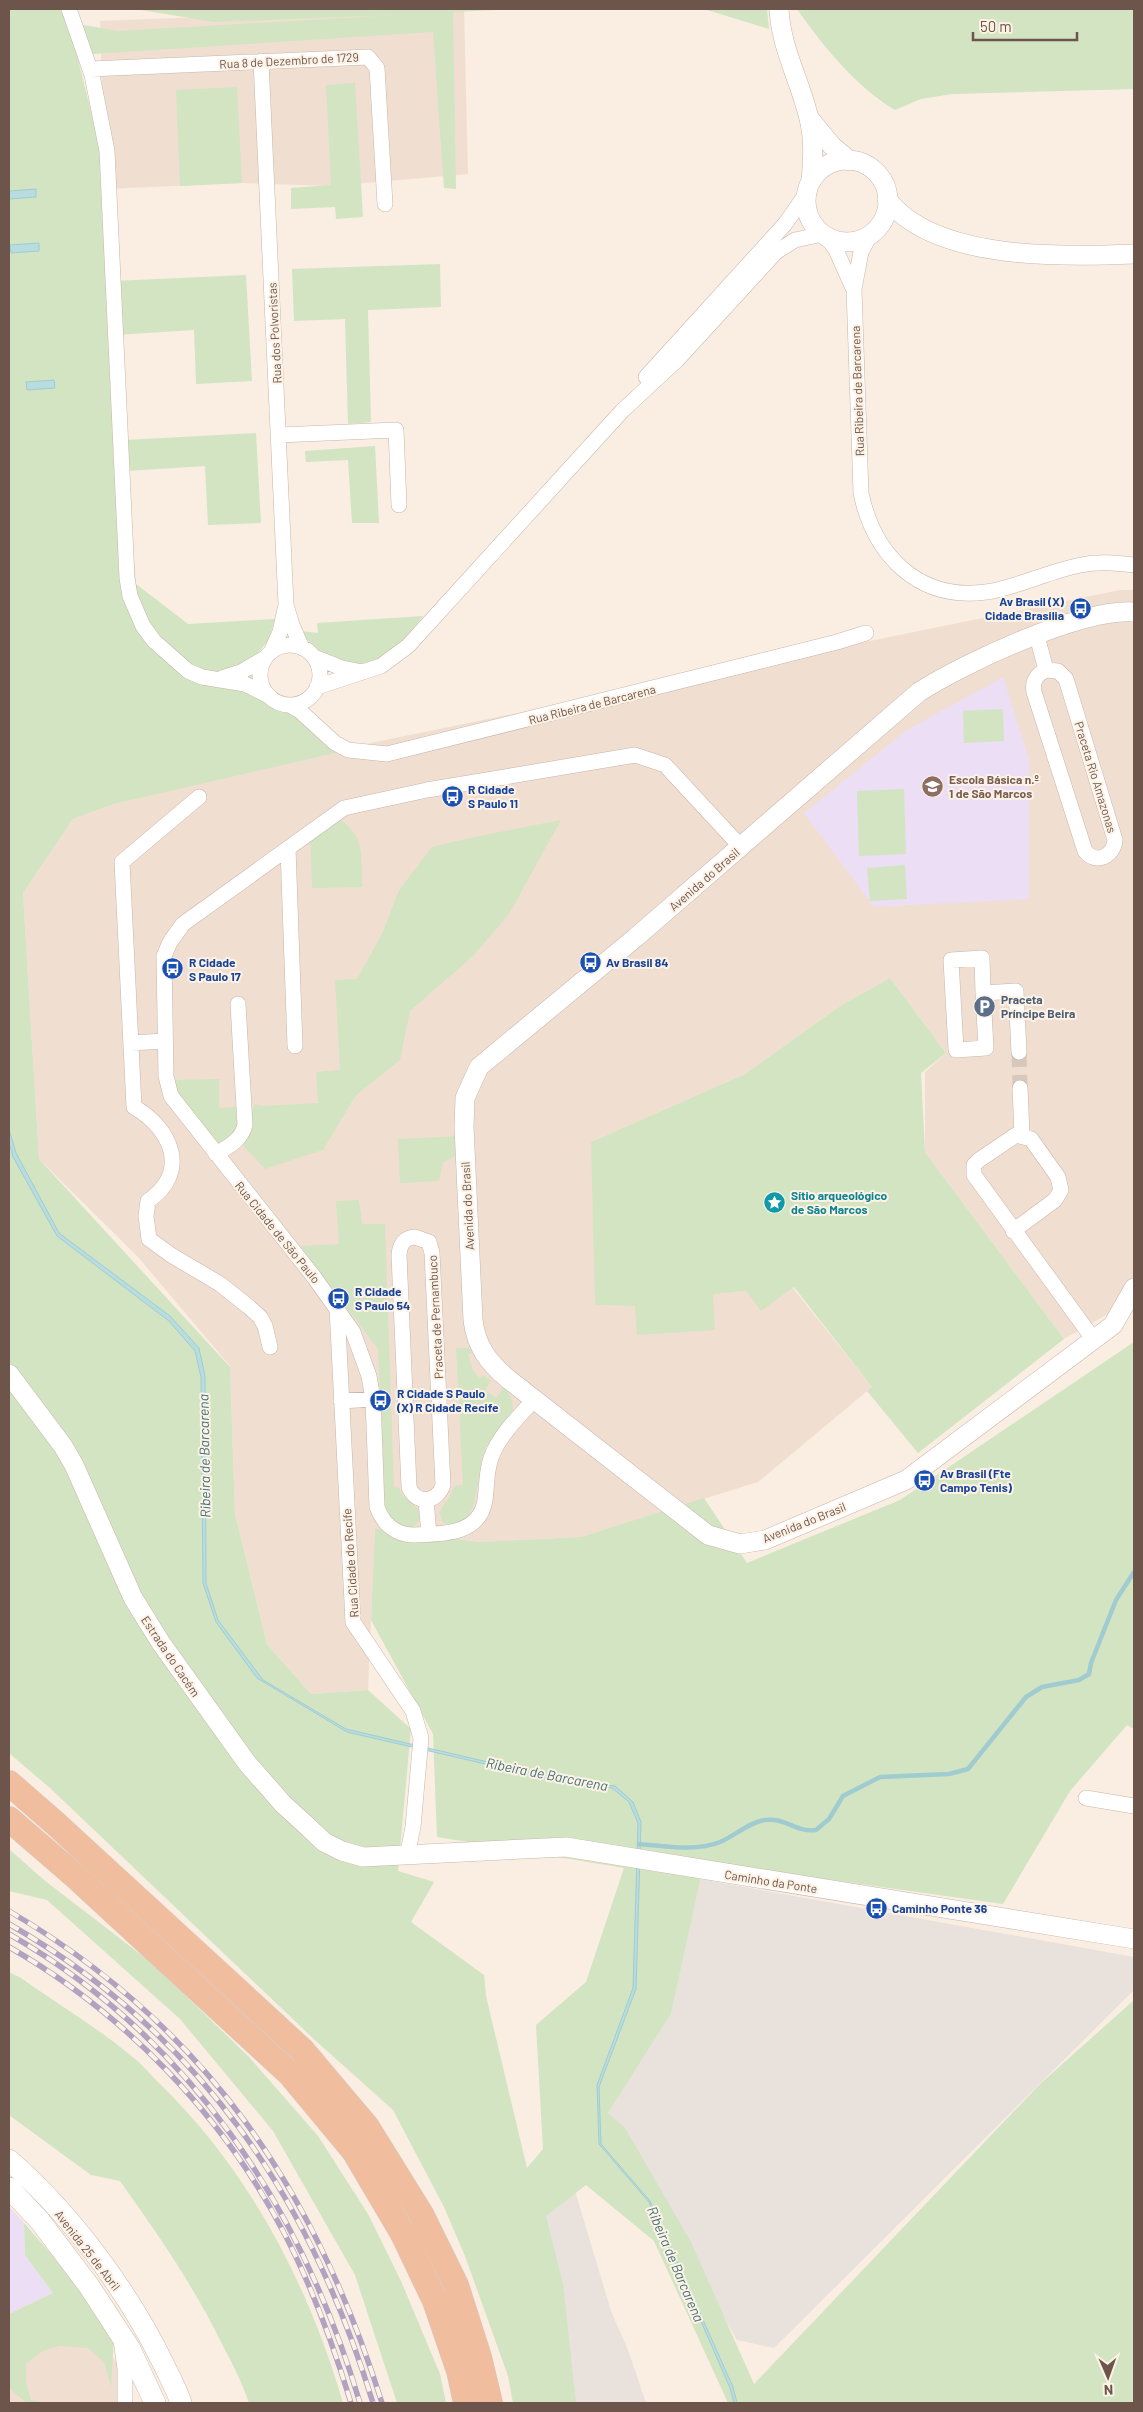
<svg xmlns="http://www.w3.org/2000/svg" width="1143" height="2412" font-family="Barlow,sans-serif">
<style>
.residential{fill:#f0dfd0}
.industrial{fill:#e8e1dc}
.education{fill:#ebdef5}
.green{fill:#d2e4c2}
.water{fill:#b8dde0;stroke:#a0ccd1}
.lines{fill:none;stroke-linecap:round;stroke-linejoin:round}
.stream{stroke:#a0ccd1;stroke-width:4.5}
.minor-tunnel{stroke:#d6c8bc;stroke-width:15;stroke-dasharray:15 8;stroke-linecap:butt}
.minor-casing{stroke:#c8b5aa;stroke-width:16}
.tertiary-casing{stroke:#c8b5aa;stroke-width:20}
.secondary-casing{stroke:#cdb7aa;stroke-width:22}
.trunk-casing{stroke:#d6cfcd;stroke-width:26}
.minor{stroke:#fff;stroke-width:15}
.tertiary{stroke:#fff;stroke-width:19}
.secondary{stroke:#fff;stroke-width:21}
.trunk{stroke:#f0bd9e;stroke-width:25}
.rail-casing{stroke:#b0a2c0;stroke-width:5.5}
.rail{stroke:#fdf2e6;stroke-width:4;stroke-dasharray:11;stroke-linecap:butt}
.labels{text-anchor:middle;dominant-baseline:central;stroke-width:4;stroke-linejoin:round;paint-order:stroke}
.street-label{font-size:12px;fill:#6d554b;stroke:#fdf2e6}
.transit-label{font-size:12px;font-weight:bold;fill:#164399;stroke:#fdf2e6;text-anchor:start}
.education-label{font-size:12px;font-weight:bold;fill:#785e54;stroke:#fdf2e6;text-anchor:start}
.service-label{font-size:12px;font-weight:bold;fill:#4e5e75;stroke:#fdf2e6;text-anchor:start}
.culture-label{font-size:12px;font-weight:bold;fill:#0d838f;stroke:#fdf2e6;text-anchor:start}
.water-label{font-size:14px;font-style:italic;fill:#447378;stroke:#fdf2e6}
</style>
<rect width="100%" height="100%" fill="#f9eee1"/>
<path class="residential" d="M414,9H464L468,174L331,186L242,183L105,189L100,21Z
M1120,590H1134V1299L1064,1339L925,1152V1072L946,1053L890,978L843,1004L745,1074L591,1142L761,1248L872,1387L758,1482L581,1537L479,1542L375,1528L368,1690L311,1694L267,1644L235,1514L230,1366L138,1257L39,1159L23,893L73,819L114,804L351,747Z
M80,2330L117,2362L131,2403H9V2376L21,2352Z"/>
<path class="industrial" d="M700,1879L1134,1957V1990L774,2348L737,2340L608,2113L671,2014Z
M575,2191L611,2311L628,2350L646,2403H562L537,2203Z"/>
<path class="education" d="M1003,677L1029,759V899L874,907L804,813L907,730Z
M9,2206L24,2223L25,2255L53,2293L9,2314Z"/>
<path class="green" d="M9,9H60L66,22L118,31L395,15L214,22L135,9H518L453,12L456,189L444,188L433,32L77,55L100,148L113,281L246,275L252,381L196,384L194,330L115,335L125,440L256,433L261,523L208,525L205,466L127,471L136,584L188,624L275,619L269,639L255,657L240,664L348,750L114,804L73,819L23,893L39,1159L230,1367L235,1514L267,1644L311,1694L368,1690L411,1729L398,1871L434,1882L411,1922L484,1975L486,1996L527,2168L543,2149L536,2025L586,1982L624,1868L437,1837L433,1734L371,1620L375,1528L479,1542L581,1537L704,1498L747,1563L900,1500L1134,1342V1729L1127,1725L1070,1791L1003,1904L704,1862L671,2014L608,2113L625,2128L691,2242L754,2384L1040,2084L1134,2000V2403H728L654,2241L586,2185L546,2216L563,2284L576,2403H513L508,2376L465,2256L444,2207L393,2110L316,2041L50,1788L9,1753Z
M704,9H767L769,29Z
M797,9H1134V89L952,94L921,99L895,110C856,87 823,46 797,9Z
M355,83L363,217L336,219L335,207L291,209V188L331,185L326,85Z
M237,87L242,183L180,186L176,90Z
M440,264L441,307L368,310L371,422L348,424L345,319L294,321L292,269Z
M375,446L379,523H352L348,460L306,462L305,451Z
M423,616L396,650L370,667L347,665L317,651L300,631L318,633L317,623Z
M1003,709L1004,741L964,743L963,711Z
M904,789L906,854L859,856L857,791Z
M337,818C366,834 361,858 362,887L312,888L310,838Z
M561,820L509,914L474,955L410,1011L400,1060L356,1095L323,1150L265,1169L238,1140L255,1104L263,1106L318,1103L316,1072L340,1070L335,980L357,979L382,934L399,890L432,847L474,837Z
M905,865L907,899L870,901L867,868Z
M890,978L946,1053L921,1073L925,1152L1064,1339L918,1453L867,1391L872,1387L794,1287L761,1311L746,1291L713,1294L715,1330L637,1335L635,1306L595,1305L591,1142L745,1074L843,1004Z
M219,1079V1108L239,1107L241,1128L217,1149L180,1103L172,1080Z
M463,1136V1151L443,1163L439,1181L400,1183L398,1139Z
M359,1200L362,1224H385L394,1487L399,1488L403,1496L419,1510V1520L412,1529C399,1530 389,1517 385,1506L378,1349L300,1246L339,1244L336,1201Z
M456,1348H470L472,1353L468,1354L473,1370L480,1378L483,1375L491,1381L485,1390L496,1398L504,1387C509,1394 515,1403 512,1412C510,1424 494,1434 487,1445C474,1467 484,1536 443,1523L439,1512L450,1496L454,1486L463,1485Z
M9,1849L44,1880L153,1964L249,2057L318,2136L368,2214L401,2281L440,2374L446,2403H397L355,2275L273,2131L180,2019L47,1900L9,1891Z
M9,1972L21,1978C56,2003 95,2026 129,2054C140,2062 149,2073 159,2083C248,2169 309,2285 343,2403H249C242,2382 232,2363 222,2344C192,2283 159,2236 120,2181L91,2175L9,2115Z
M24,2223L71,2277L114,2336L111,2387L104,2362L88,2348L60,2346L44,2350L26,2364V2382L31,2400L38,2401V2403H27L9,2388V2314L53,2293L25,2255Z"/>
<path class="water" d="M36,189V197L9,199V191Z
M39,243V251L11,253L10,245Z
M54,380L55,388L27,390L26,382Z
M9,1129L16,1153L59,1233L170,1316L199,1348L205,1376L206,1583L218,1620L263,1680L346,1729L561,1779L615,1786L633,1802L641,1822L636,1989L599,2087L601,2144L650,2201L733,2387L737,2403H734L730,2388L649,2202L599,2144L597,2085L633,1988L638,1823L629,1802L612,1788L559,1781L347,1732L257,1678L216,1622L203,1583L201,1377L195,1351L169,1321L57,1236L13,1157L9,1142Z"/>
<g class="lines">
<path class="stream" d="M639,1844C664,1846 696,1852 720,1842C735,1836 749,1822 765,1820C785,1817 797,1833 816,1830L829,1819L843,1796L880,1777L949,1774L968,1769L1026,1697L1042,1687L1079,1680L1089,1674L1091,1663L1116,1600L1134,1572"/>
<path class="minor-tunnel" d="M1019,1052L1020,1088"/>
<defs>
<path id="minor" d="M69,9L92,75L107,151L127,578L130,596L143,626L154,641L188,671L202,677L245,684L269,696
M261,61L286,605L292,625L302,648
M90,69L368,57L377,68L385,204
M870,235L861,252L854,289L861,493C874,555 918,601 986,592C1019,587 1049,571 1081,565C1099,561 1116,563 1134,565
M827,237L836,250L853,288
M646,377L785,224L806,194
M279,435L396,430L399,505
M1037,636L1046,670
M260 675a30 30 0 1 1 60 0a30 30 0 1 1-60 0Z
M271,652L280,632L285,609
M314,657L342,668L363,672
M1046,670L1058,671L1066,679L1115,840C1114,856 1096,865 1085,851L1034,692C1032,681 1036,675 1046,670Z
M222,678L241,672L265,658
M317,687L381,666L408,646L622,411L677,360L776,252L795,240L823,234
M289,705L300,711L335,743L348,750L387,754L837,642L866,633
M199,797L122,862L134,1107C172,1129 190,1172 148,1201L146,1216L149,1239L171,1255L220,1284L249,1307L260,1317L265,1326L270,1347
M288,848L295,1046
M983,993L986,1048L956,1050L951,960L982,958L983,993L1016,991L1019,1052
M131,1043L165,1041
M1020,1088L1022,1135
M216,1154C229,1146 241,1141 245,1125L238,1004
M1013,1231L1055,1200L1061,1190L1058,1177L1031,1139L1016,1135L979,1160L974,1165V1175L1094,1340
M415,1237L429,1242L432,1253L443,1485C437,1503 416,1505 409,1487L399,1255C400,1244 404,1238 415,1237Z
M337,1308L353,1622L413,1711L421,1738L413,1827L407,1856
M534,1400C519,1416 498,1437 491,1458C486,1472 487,1486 485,1500C480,1535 442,1534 414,1535C396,1535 383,1524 377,1507L373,1399L369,1376L353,1332L314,1277L171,1096L166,1076L164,956L170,942L183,924L344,808L427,790L635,755L665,765L741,847
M341,1401L373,1399
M426,1501L429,1534
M1086,1798L1134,1806
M121,2340L125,2369V2403"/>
<path id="tertiary" d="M779,9C781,50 802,84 810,123C814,142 813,162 811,181
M810,119L832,146L850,161
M806 201a41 41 0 1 1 82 0a41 41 0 1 1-82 0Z
M887,199C934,261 1064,257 1134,254
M1134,612C1082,608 964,663 919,692L635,938L479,1067L465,1098L464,1127L473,1320C476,1346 488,1362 508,1379L708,1535L740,1544L765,1540L906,1480L1113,1325L1134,1288
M9,1374L63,1446L74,1465L133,1598L161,1643L247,1763L283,1804L306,1825L324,1842L342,1851L363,1857L566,1847L1134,1939"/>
<path id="secondary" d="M9,2160C71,2214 128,2291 164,2365C170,2378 177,2390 181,2403
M9,2188L40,2221L89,2286L130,2349L155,2403"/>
<path id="trunk" d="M9,1783L56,1824L302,2050L367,2127L421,2214L456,2285L479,2357L490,2403
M9,1819L75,1876L290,2074L354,2151L403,2234L435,2301L459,2371L466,2403"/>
</defs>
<use href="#minor" class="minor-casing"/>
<use href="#tertiary" class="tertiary-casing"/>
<use href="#secondary" class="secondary-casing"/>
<use href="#trunk" class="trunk-casing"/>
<use href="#minor" class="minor"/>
<use href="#tertiary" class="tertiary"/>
<use href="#secondary" class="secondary"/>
<use href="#trunk" class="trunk"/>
<defs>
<path id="rail" d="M9,1911C205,2026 315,2189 382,2403
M9,1924C199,2033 310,2197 373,2403
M9,1934C190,2038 301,2206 360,2403
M9,1947C123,2012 222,2114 283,2231C312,2286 333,2344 351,2403"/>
</defs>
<use href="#rail" class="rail-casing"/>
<use href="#rail" class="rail"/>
</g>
<defs>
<symbol id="bus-disc" viewBox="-11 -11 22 22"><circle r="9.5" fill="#1a4fb4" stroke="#fdf2e6"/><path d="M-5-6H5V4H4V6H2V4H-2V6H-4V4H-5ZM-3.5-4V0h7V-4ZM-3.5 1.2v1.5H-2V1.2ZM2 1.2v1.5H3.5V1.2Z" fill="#fff"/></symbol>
<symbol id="school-disc" viewBox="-11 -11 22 22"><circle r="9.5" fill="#8d6e63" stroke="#fdf2e6"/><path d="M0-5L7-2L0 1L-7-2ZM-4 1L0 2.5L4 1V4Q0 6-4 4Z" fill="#fff"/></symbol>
<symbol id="parking-disc" viewBox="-11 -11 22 22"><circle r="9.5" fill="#5c6f8a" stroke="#fdf2e6"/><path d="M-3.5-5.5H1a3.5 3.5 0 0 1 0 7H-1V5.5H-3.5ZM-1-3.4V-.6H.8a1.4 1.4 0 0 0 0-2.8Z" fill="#fff"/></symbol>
<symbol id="sight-disc" viewBox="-11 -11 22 22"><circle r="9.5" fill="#0f9aa8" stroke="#fdf2e6"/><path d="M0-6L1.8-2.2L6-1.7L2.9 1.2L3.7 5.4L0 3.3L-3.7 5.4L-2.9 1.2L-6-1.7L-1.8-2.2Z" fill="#fff"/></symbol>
</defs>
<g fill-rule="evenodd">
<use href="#bus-disc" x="1068" y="596" width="25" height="25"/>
<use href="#school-disc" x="920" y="774" width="25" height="25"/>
<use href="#bus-disc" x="440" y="784" width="25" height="25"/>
<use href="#bus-disc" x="578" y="950" width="25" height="25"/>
<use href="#bus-disc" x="160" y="956" width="25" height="25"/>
<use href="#parking-disc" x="972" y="994" width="25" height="25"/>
<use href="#sight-disc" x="762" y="1190" width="25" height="25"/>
<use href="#bus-disc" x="326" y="1286" width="25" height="25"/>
<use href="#bus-disc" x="368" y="1388" width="25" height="25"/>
<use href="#bus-disc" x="912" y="1468" width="25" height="25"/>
<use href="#bus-disc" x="864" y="1896" width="25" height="25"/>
</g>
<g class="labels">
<g class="street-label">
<text transform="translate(289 60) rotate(-3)">Rua 8 de Dezembro de 1729</text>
<text transform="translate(274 333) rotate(-93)">Rua dos Polvoristas</text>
<text transform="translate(857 391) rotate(-92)">Rua Ribeira de Barcarena</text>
<text transform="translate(592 704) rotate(-14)">Rua Ribeira de Barcarena</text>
<text transform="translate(1096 777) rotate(73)">Praceta Rio Amazonas</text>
<text transform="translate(704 879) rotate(-41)">Avenida do Brasil</text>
<text transform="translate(467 1206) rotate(-93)">Avenida do Brasil</text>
<text transform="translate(278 1232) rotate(51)">Rua Cidade de São Paulo</text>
<text transform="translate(435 1317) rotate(-93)">Praceta de Pernambuco</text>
<text transform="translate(804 1522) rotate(-22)">Avenida do Brasil</text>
<text transform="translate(350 1563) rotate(-94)">Rua Cidade do Recife</text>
<text transform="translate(171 1656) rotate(56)">Estrada do Cacém</text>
<text transform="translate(771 1881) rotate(9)">Caminho da Ponte</text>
<text transform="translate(88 2250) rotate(52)">Avenida 25 de Abril</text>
</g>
<g class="transit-label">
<text x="1064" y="601" text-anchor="end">Av Brasil (X)<tspan x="1064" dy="14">Cidade Brasilia</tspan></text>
<text x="468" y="789">R Cidade<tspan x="468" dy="14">S Paulo 11</tspan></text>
<text x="189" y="962">R Cidade<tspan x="189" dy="14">S Paulo 17</tspan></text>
<text x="606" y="962">Av Brasil 84</text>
<text x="355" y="1291">R Cidade<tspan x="355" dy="14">S Paulo 54</tspan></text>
<text x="397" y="1393">R Cidade S Paulo<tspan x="397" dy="14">(X) R Cidade Recife</tspan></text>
<text x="940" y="1473">Av Brasil (Fte<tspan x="940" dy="14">Campo Tenis)</tspan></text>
<text x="892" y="1908">Caminho Ponte 36</text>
</g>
<g class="education-label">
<text x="949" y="779">Escola Básica n.º<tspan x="949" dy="14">1 de São Marcos</tspan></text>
</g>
<g class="service-label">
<text x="1001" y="999">Praceta<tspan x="1001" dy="14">Príncipe Beira</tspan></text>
</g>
<g class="culture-label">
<text x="791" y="1195">Sítio arqueológico<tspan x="791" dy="14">de São Marcos</tspan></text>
</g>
<g class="water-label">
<text transform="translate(204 1456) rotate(-91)">Ribeira de Barcarena</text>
<text transform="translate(547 1774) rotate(11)">Ribeira de Barcarena</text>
<text transform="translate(676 2264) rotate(67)">Ribeira de Barcarena</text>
</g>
</g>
<rect width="1143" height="2412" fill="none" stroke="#6d554b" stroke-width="20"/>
<g transform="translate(1108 2377) rotate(178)" stroke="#fdf2e6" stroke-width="4" paint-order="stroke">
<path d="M0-4L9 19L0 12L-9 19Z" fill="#6d554b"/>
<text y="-8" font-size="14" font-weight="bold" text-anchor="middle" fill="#6d554b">N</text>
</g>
<path d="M973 32v8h104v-8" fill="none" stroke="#6d554b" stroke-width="2.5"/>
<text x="980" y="32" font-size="15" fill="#6d554b" stroke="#fdf2e6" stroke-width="4" paint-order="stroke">50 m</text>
</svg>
